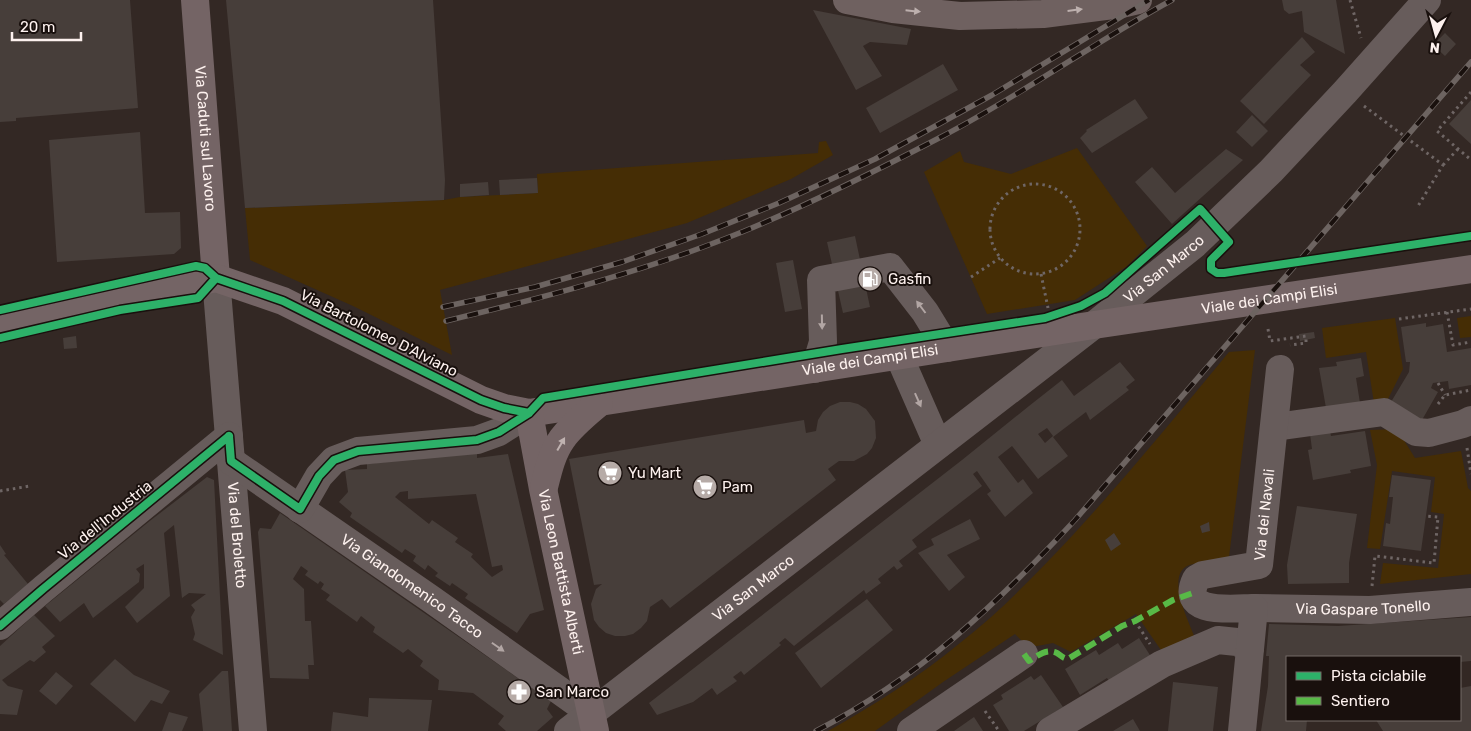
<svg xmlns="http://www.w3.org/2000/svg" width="1471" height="731" font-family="Rubik,sans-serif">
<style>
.green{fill:#452d05}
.building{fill:#473e3a;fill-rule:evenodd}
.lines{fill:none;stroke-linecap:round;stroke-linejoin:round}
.path{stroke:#6f6665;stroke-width:3;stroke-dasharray:2.5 4;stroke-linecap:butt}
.minor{stroke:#675c5b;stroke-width:28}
.major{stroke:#746465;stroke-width:28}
.highway{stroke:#6f6160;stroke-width:28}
.rail-casing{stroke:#6d6461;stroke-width:5.5}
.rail{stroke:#19100d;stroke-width:4;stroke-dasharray:11;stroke-linecap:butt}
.quiet{stroke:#58b947;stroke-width:6;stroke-dasharray:12 6;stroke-linecap:butt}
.cycleway-casing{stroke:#19100d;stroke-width:11}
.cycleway{stroke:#2db169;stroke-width:8}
.oneway{fill:#bdb0ae}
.oneway2{fill:#b2a6a4}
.oneway3{fill:#bfb2b0}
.labels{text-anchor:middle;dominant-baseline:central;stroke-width:4;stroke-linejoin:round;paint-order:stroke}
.street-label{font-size:15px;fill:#fdf1ee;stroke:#19100d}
.poi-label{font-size:15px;fill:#fdf1ee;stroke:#19100d;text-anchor:start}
</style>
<rect width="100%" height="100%" fill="#332824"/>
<path class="green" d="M826,141L833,155L791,179L687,223L440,290L452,355L353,306L250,260L245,208L444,200L460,197L538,193L537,174L818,153L819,142Z
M1077,148L1147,246L1126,267L1075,300L987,314L924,172L960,151L964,162L1011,174Z
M1471,316V337L1460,338L1457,318Z
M1395,318L1403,369L1387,401L1374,403L1366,352L1326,358L1322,328Z
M1255,350L1229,557C1219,560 1196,562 1187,566C1166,577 1189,622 1195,638L1163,653L1136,614L1071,652L1053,643L1037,646L1026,645L1015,634L943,682L875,731H828C874,705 919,677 960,643C1001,611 1036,574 1072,536C1127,476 1178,414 1229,352Z
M1397,429L1415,458L1461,451L1468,488L1471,491V574L1380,584L1383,563L1438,568L1444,514L1431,512L1435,477L1392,471L1380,549L1367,548L1377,465L1370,430Z"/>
<path class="building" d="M0,0H130L138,108L16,118V121L0,122Z
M226,0H433L445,180L444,200L245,208Z
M1282,0H1336L1345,54L1304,32L1302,11L1289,14L1284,10Z
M813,10L911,29L907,45L870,42L863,46L882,76L856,90Z
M1445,33L1456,44L1445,56L1433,45Z
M1302,37L1315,52L1300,65L1311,75L1264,124L1240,101Z
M943,64L958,90L880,133L866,108Z
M1135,99L1148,118L1092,153L1080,138L1087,131L1086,130Z
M1471,100V144L1449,124Z
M1252,115L1268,131L1252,147L1236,132Z
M140,132L145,213L180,212L181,248L174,254L57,262L49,140Z
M1226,149L1243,160L1172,224L1135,182L1152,167L1175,193Z
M537,178L538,193L500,195L499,180Z
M488,182L489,195L460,197V184Z
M855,236L870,307L843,313L827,242Z
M793,260L802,309L785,312L776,263Z
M1426,323V327L1443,324L1447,352L1471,348V385L1449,389L1448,381L1433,383L1431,388L1438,392L1422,420L1391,402L1409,372L1410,362H1406L1401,327Z
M1314,332L1315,338L1300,341L1299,334Z
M76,336L77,348L64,349L63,338Z
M1361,358L1364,376L1356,378L1360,403L1326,408L1319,368L1337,366L1336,362Z
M1120,362L1135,380L1126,387L1129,390L1090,420L1086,412L1053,437L1068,456L1038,479L1012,446L998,457L1018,483L1023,479L1033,493L1005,517L987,494L991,491L977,471L973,474L982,486L912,540L917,547L899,561L903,566L897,570L894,566L878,579L881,583L866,594L864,590L794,646L785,638L779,643L781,645L744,675L741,671L733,677L737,681L717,695L712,688L693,702L657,715L649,703L962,460L1029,406L1062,380L1074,396ZM1047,428L1053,436L1045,443L1038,434Z
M840,402H850L858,404L866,409L875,421L876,438L872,448L867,454L854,461H839L828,469L836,480L670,608L662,599L650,607L647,621L641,628L633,634L625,636H615L606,633L599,627L594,620L591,604L596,589L602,584L594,585L569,459L804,420L806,433L816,431L818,420L823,412L830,406Z
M1330,431L1331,436L1365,431L1371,466L1350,470L1351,473L1313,480L1308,450L1312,449L1310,434Z
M477,452V458L508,454L544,610L530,614L517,633L465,598L468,594L452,583L450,586L435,576L438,573L428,565L425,570L413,561L416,556L405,549L402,553L350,517L352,513L339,502L348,492L345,470L367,469V464ZM408,491V499L476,494L492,567L502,565L503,570L492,577L471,557L473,554L455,542L458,538L432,520L429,524L395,497L400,492Z
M1392,475L1431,480L1421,551L1383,546L1386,523L1390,524L1393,497H1389Z
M207,477L214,480L223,655L193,640L195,634L191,617L195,610L191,605L206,594L189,593L182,598L174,525L164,533L170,596L137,623L125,607L144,588V564L136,569L140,574L139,582L93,618L84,603L60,622L45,606L151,520Z
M1297,506L1357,514L1349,563V583L1288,584L1287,565Z
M280,513L551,701L547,709L553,717L537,731H506L498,724L504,716L473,693L438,690L439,680L420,666L423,661L408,649L403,653L373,632L375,627L361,616L357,622L326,600L330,595L321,589L324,584L320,581L318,584L305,575L308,571L301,566L293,579L304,589L305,621H311L314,665H308L309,679L270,678L258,532L260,528L271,529Z
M970,519L980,539L947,555L965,577L949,591L918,553L934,545L931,539Z
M1209,522L1210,531L1202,533L1200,526Z
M1114,533L1121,544L1111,551L1105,540Z
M0,545L6,554L4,555L28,584L4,604L0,600Z
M867,599L893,630L821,688L795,653Z
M34,615L55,636L42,647L46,652L34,662L30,660L2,680L8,686L23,690L17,715L0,714V646Z
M1471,617V661L1460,662V657H1287V720H1307L1306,731H1261L1268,686L1269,656H1266L1269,624L1338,626Z
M1139,638L1155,663L1114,689L1107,678L1080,695L1065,669L1096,650L1099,655L1118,643L1122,649Z
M115,659L134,675L170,691L162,704L151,700L135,722L90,684Z
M222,671H228L232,731H203L199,694Z
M56,672L73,686L56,705L39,691Z
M1041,675L1063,707L1024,731H1009L993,705L1003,699L1001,695L1031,676L1034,680Z
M1173,682L1218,687L1213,731H1168Z
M1471,686V731H1383L1376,720H1460V688Z
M369,698L432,700L428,731H331L333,712L368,717Z
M169,712L188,717L182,731H162Z
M974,717L983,731H954Z
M1133,719L1140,731H1113Z"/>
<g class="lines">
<path class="path" d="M1350,0L1361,38
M1471,92L1437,131L1470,159L1471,158
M1364,106L1443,165L1418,206
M1443,165L1458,149
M990 229a45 45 0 1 1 90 0a45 45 0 1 1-90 0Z
M1041,274L1048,308
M971,277L1000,258
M1447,312L1453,345L1471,342
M1399,319L1471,309
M1268,329L1270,341L1306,336V343L1290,345
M1438,383L1445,395
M1438,404L1445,395L1471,390
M1467,448L1471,474
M0,491L30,486
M1372,586L1375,556L1434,563L1438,517L1426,516
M1135,621L1150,644
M985,711L999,731"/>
<g class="minor">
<path id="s1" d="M216,278L253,731"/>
<path d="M899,356L938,445"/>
<path d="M815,369L823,342L821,280L890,267L925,312L947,348"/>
<path d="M1275,427L1384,412L1416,432L1429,433L1463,424L1471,420"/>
<path id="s2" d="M231,461L431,599L591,713"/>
<path d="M300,509L319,476L334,460L358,451L477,440L499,432L529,413"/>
<path id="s3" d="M1254,608L1370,610L1471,602"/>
<path d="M0,626L43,589L229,436"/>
<path id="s4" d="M568,731L1094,325L1195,244L1271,171L1345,92L1427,0"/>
<path d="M911,731L1024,654"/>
<path d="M1050,731L1162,664L1218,640L1237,642L1250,648"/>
<path id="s5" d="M1242,731L1254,608C1234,608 1178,616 1196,579L1203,575L1259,565L1280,369"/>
</g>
<g class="major">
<path id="s6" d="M195,0L216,278"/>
<path id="s7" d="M0,324L216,278L283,301L481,400L504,408L529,413L1094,325L1471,269"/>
<path id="s8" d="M529,413L543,489L595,731"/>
<path d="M544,487C548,471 552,453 562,439C572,425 586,414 599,403"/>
</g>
<path class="highway" d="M847,0L893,9L960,16L1043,14L1121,4L1138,0"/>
<defs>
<path id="rail" d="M443,307L535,287L622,262L702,234L779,203L875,159L992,95L1149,0
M446,321C546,297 646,271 742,232C810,204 876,171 941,137C1020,96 1093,43 1172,0
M816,731C920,677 996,605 1075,520L1471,62"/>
</defs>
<use href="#rail" class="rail-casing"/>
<use href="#rail" class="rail"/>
<path class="quiet" d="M1024,654L1029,661C1038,656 1046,648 1057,653C1061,656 1063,658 1068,659L1122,626L1135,621L1173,600L1193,593"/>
<defs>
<path id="cycleway" d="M0,310L196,266L205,268L216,278L283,301L481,400L504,408L529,413
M0,338L120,310L198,298L216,278
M229,436L231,461L300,509L319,476L334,460L358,451L477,440L499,432L529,413L543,398L842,349L1045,318L1081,306L1105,293L1200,209L1229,242L1211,260V269L1217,273H1224L1471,236
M0,626L43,589L229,436"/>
</defs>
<use href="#cycleway" class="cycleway-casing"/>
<use href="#cycleway" class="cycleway"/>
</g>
<defs><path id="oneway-solid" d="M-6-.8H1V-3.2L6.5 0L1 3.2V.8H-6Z" transform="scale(1.25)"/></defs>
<g class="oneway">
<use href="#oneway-solid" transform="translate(1075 10) rotate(-7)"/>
<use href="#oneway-solid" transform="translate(913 11) rotate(6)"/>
</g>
<g class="oneway2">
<use href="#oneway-solid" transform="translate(921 307) rotate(-127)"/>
<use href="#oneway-solid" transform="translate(822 322) rotate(89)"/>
<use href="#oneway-solid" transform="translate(918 400) rotate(66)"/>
<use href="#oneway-solid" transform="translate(498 647) rotate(35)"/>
</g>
<use class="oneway3" href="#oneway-solid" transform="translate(561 444) rotate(-60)"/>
<defs>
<symbol id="fuel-disc" viewBox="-11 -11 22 22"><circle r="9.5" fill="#b6aba7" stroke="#19100d"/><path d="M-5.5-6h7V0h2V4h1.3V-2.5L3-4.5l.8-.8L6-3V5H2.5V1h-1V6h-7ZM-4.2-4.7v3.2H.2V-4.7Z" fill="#fff"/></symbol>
<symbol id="supermarket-disc" viewBox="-11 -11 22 22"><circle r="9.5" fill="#b6aba7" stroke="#19100d"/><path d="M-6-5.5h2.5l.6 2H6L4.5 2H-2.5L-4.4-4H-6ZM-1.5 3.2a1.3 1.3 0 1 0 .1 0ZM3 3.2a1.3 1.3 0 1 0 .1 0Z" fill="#fff"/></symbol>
<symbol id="pharmacy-disc" viewBox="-11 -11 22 22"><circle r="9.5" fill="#b6aba7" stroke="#19100d"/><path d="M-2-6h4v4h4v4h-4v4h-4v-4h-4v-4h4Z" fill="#fff"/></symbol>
</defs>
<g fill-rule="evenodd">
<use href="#fuel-disc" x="856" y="265" width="28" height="28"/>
<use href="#supermarket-disc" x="596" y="459" width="28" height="28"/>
<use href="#supermarket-disc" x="691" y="473" width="28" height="28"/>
<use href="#pharmacy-disc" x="505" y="678" width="28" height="28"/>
</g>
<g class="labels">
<g class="street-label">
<text stroke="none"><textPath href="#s6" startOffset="139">Via Caduti sul Lavoro</textPath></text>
<text stroke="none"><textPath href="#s4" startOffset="754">Via San Marco</textPath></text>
<text stroke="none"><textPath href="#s7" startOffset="1312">Viale dei Campi Elisi</textPath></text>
<text transform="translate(379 333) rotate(27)">Via Bartolomeo D'Alviano</text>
<text stroke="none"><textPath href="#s7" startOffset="908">Viale dei Campi Elisi</textPath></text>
<text stroke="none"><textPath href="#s5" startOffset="322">Via dei Navali</textPath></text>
<text transform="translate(105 520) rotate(-39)">Via dell'Industria</text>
<text stroke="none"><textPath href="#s1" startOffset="258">Via del Broletto</textPath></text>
<text stroke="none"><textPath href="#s8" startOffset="162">Via Leon Battista Alberti</textPath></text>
<text stroke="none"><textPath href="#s2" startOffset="220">Via Giandomenico Tacco</textPath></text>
<text stroke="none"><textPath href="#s4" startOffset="234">Via San Marco</textPath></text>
<text stroke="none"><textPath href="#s3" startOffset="109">Via Gaspare Tonello</textPath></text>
</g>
<g class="poi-label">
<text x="888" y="279">Gasfin</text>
<text x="628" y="473">Yu Mart</text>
<text x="722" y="487">Pam</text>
<text x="536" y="692">San Marco</text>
</g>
</g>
<rect x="1286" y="656" width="175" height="65" fill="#19100d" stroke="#746a67"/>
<rect x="1296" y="672" width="25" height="8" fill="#2db169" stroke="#746a67"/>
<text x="1331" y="681" font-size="15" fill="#fdf1ee">Pista ciclabile</text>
<rect x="1296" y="697" width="25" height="8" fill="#58b947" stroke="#746a67"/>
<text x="1331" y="706" font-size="15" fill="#fdf1ee">Sentiero</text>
<g transform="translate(1436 35) rotate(186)" stroke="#19100d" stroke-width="4" paint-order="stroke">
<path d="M0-4L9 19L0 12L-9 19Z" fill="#fdf1ee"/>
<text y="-8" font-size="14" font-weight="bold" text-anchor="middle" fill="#fdf1ee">N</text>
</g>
<path d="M12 32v8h69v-8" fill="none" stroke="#fdf1ee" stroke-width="2.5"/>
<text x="20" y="32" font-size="15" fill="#fdf1ee" stroke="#19100d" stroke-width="4" paint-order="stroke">20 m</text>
</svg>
